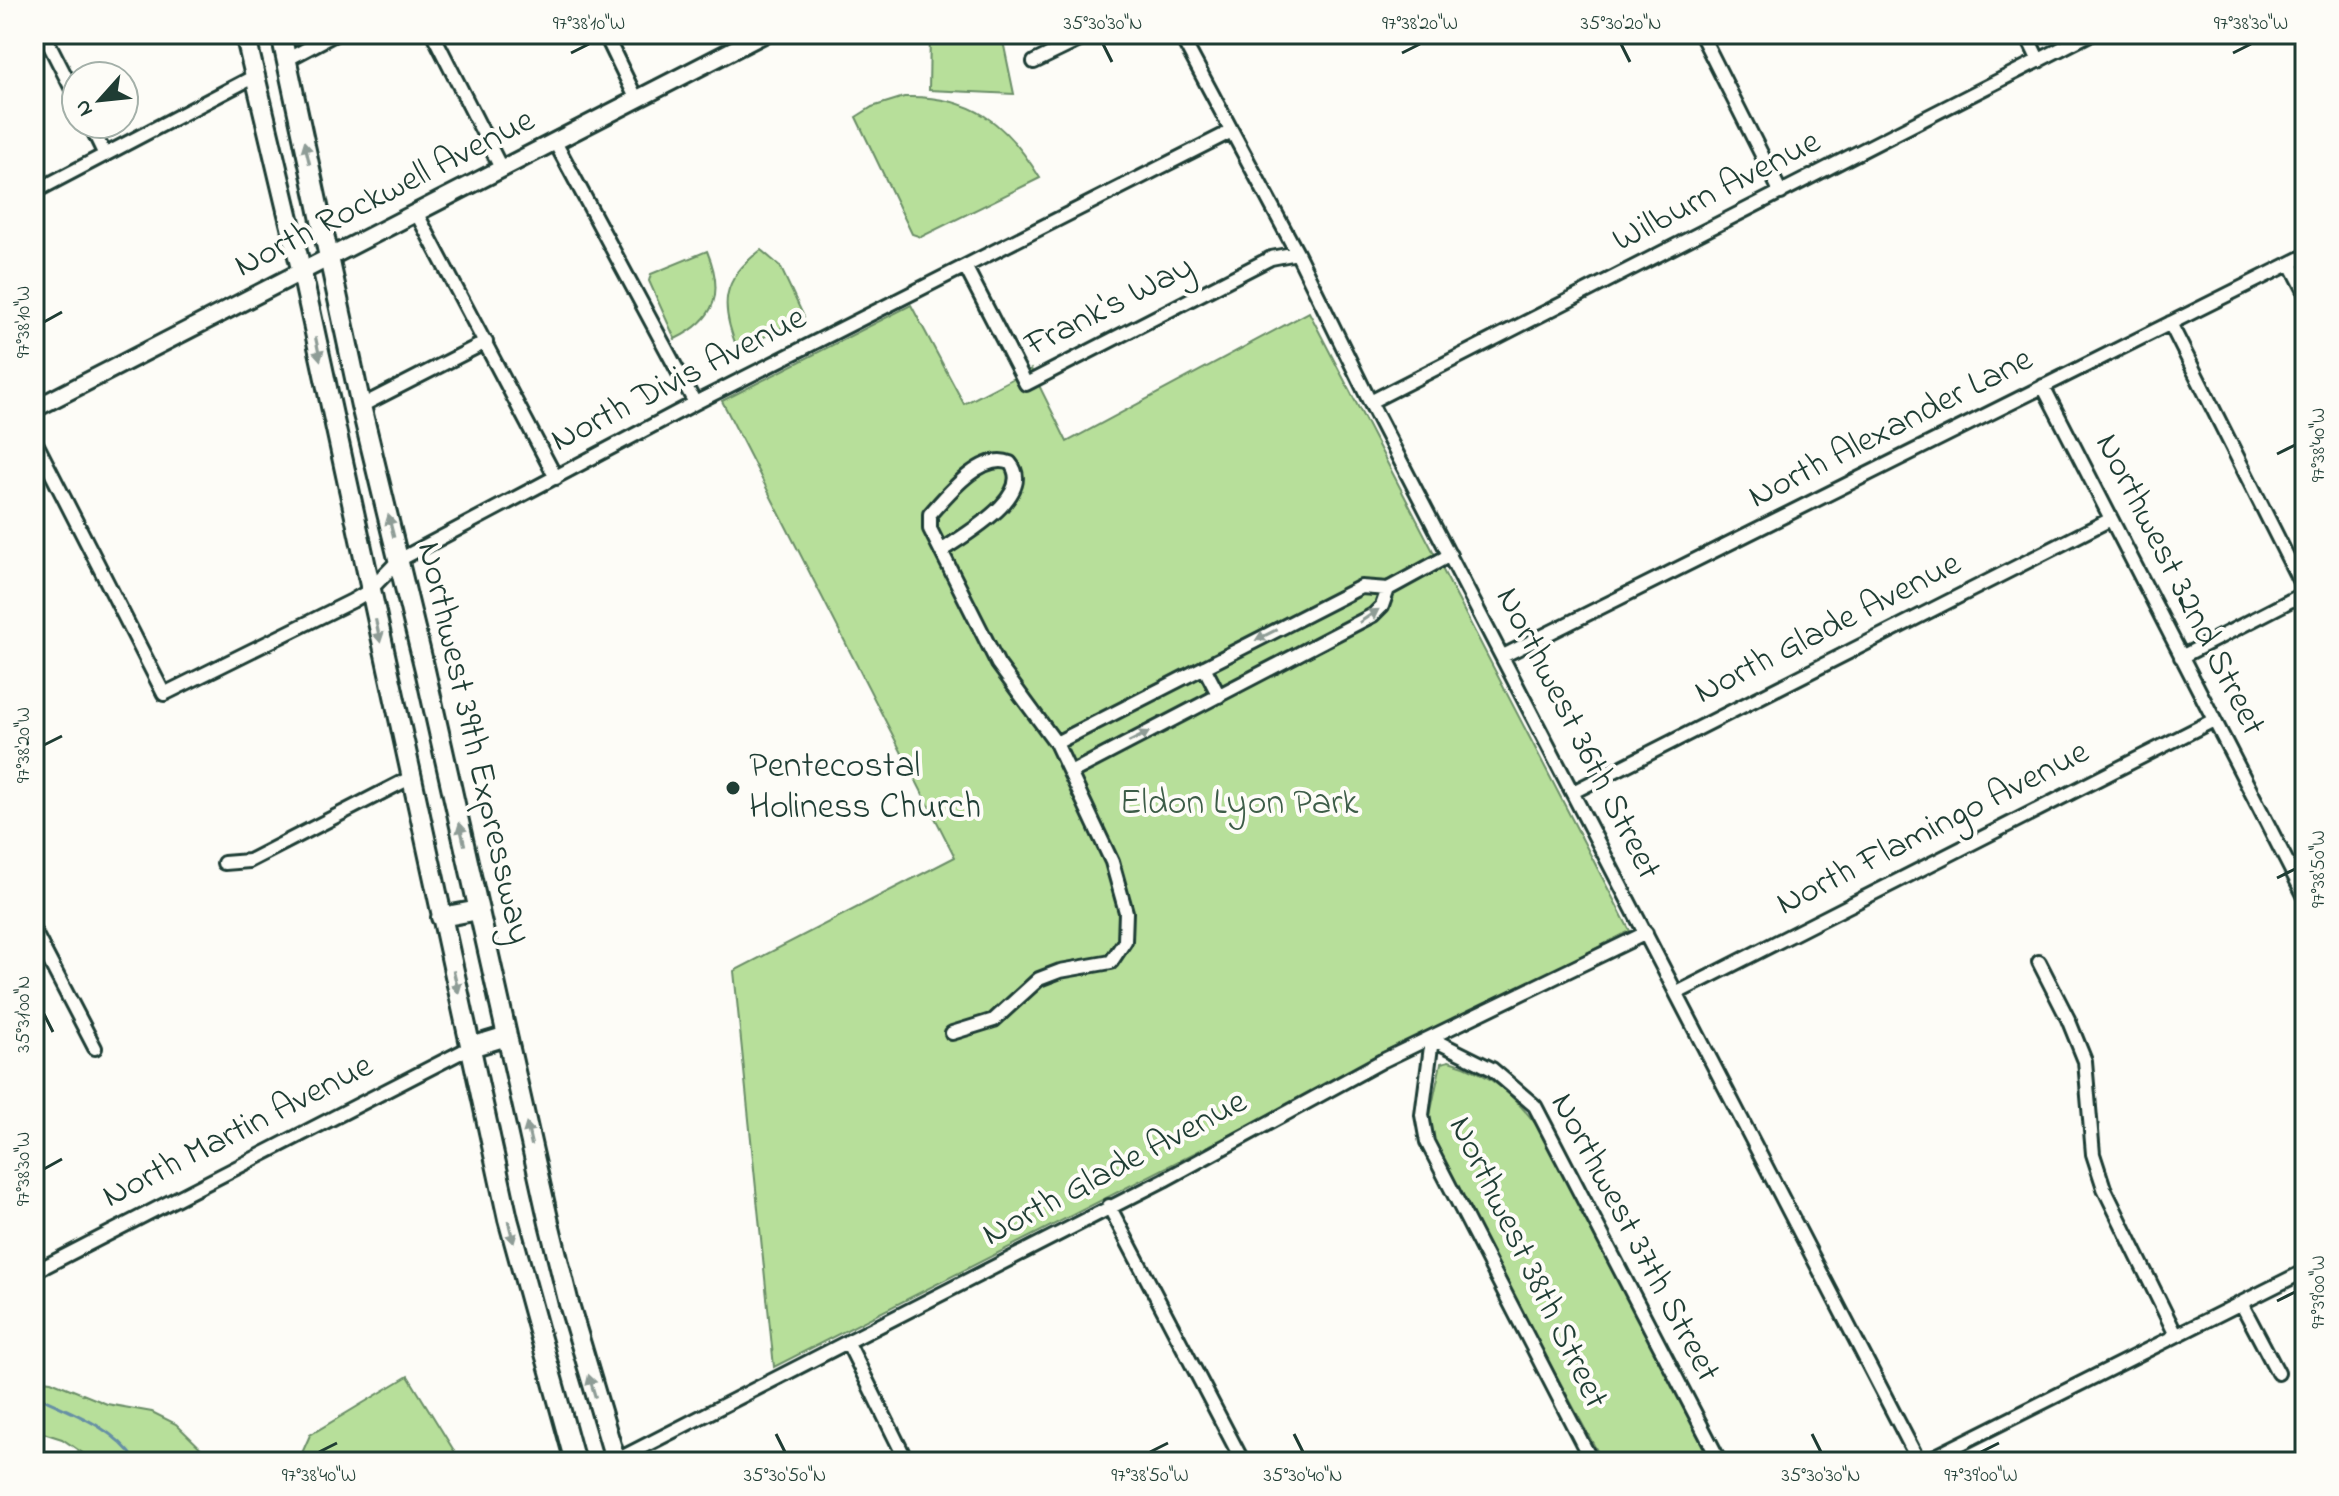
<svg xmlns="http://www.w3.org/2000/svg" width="2339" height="1496" font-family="'Indie Flower',sans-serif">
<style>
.green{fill:#b7df9a;stroke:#6b8e67;stroke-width:2}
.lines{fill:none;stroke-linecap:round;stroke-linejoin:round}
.stream{stroke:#668fa5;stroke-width:3}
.minor-casing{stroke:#1f3d34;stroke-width:18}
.major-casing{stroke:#1f3d34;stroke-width:22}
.highway-casing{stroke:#1f3d34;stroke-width:24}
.minor{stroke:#fdfcf7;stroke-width:12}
.major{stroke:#fdfcf7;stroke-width:16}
.highway{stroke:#fdfcf7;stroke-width:18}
.oneway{fill:#8e9c96}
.ticks{fill:none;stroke:#1f3d34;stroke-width:3}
.poi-dot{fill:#1f3d34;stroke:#fdfcf7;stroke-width:3}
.labels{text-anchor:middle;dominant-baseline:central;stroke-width:8;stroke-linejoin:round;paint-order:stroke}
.street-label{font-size:36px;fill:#1f3d34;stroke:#fdfcf7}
.poi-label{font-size:36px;fill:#1f3d34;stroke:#fdfcf7;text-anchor:start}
.park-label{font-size:36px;fill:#3d5d48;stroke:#fdfcf7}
.neatline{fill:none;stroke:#1f3d34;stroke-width:3}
.ticks-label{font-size:20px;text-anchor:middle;fill:#1f3d34}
</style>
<rect width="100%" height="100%" fill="#fdfcf7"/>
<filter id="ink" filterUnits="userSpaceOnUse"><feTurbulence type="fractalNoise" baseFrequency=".0125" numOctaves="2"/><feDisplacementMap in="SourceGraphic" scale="16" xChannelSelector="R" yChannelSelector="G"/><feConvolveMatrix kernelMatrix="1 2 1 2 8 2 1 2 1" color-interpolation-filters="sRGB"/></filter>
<g filter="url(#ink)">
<path class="green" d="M930,34H995L1004,46L1014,94L929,90Z
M904,97C971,95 1006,122 1040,178L921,237L912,234L856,117L872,107Z
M761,250L780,266L804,317L738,350C720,307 720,280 761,250Z
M707,251C724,292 717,319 675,339L649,281L651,274Z
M911,305L964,404L1031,369L1067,442L1309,312L1630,931L774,1367L734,971L955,857L722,401Z
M1449,1061C1492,1073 1515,1096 1541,1131L1714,1462H1603L1438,1157L1429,1120L1441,1063Z
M408,1376L461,1462H298L310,1435Z
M34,1379L51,1381L107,1404L152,1412L176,1424L215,1462H96L62,1439L34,1430Z"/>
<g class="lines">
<path class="stream" d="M34,1395C71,1412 114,1427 137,1462"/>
<defs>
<path id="minor" d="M44,34L76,97
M433,34L501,168
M605,34L637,100
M1180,34L1297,253L1370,402L1919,1462
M1701,34L1781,193
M2026,34L2039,61
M286,60L335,34
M1034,62L1092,34
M90,124L105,155
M555,142L695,403
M34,192L255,76
M417,214L556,478
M2291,264L2305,291
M966,268L1026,384L1271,258L1297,253
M2170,323L2305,592
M2043,386L2305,897
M1370,402L2090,34
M361,406L486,342
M34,439L164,694L352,601L369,591L399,560L695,403L1230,132
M941,551C964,535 1037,495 1010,463C982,451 947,495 930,514V529L998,664L1056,743L1112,862L1126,912L1125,941L1111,962L1060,971L1039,979L994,1020L952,1033
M1503,656L2305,256
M2181,657L2305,593
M1204,667L1219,696
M1056,743L1361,587L1388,589L1450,555
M1070,773L1373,615L1382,606L1388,589
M1573,792L2111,519
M224,863L249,861L410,778
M34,931L95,1048
M2039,962L2068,1019L2085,1061L2093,1154L2104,1188L2176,1335
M1679,992L2214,720
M1109,1206L1243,1462
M34,1272L471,1047
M2241,1303L2278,1373
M848,1343L907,1462
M613,1462L1164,1180L1382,1061L1646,933
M1592,1462L1427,1142L1422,1115L1432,1039L1492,1069L1535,1106L1720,1462
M1924,1462L2305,1271"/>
<path id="major" d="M34,409L764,34"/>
<path id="highway" d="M245,34L302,273L508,1219L575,1462
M281,34L361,406L425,670L549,1223L569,1304L616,1462
M441,917L479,910
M471,1047L507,1036"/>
</defs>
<use href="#minor" class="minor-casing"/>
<use href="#major" class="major-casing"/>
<use href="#highway" class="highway-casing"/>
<use href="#minor" class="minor"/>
<use href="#major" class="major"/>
<use href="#highway" class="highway"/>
</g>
<defs><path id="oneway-solid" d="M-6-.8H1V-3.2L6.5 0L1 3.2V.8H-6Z" transform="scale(2)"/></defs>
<g class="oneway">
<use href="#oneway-solid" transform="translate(307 153) rotate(-103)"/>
<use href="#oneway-solid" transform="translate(318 349) rotate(78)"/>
<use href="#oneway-solid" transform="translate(391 526) rotate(-104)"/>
<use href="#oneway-solid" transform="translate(1369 616) rotate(-34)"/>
<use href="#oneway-solid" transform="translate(378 631) rotate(78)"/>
<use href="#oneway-solid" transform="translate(1266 635) rotate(153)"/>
<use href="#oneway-solid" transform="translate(1139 737) rotate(-27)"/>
<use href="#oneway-solid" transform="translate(462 834) rotate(-103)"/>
<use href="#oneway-solid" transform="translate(456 982) rotate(77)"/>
<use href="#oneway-solid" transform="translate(529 1134) rotate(-103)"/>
<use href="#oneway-solid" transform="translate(511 1232) rotate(76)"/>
<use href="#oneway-solid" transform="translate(592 1386) rotate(-107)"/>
</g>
</g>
<path class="ticks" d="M1103,44L1112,62M1621,44L1630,62M571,53L589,44M1402,53L1420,44M2233,53L2251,44M44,322L62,312M2277,454L2295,445M44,745L62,736M2277,878L2295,869M44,1014L53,1032M44,1169L62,1159M2277,1301L2295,1292M776,1434L785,1452M1294,1434L1303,1452M1812,1434L1821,1452M319,1452L337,1443M1150,1452L1168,1443M1981,1452L1999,1443"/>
<circle class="poi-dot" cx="733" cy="788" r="8"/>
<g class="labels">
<g class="street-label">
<text transform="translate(1717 192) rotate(-27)">Wilburn Avenue</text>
<text transform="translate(385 194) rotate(-27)">North Rockwell Avenue</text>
<text transform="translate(1110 307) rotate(-27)">Frank's Way</text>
<text transform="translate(679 380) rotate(-27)">North Divis Avenue</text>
<text transform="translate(1891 429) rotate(-27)">North Alexander Lane</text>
<text transform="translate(2179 585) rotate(63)">Northwest 32nd Street</text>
<text transform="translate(1828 629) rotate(-27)">North Glade Avenue</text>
<text transform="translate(1577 734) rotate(63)">Northwest 36th Street</text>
<text transform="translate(473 743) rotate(77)">Northwest 39th Expressway</text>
<text transform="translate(1933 829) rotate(-27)">North Flamingo Avenue</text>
<text transform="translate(238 1132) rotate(-27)">North Martin Avenue</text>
<text transform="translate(1115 1169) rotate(-28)">North Glade Avenue</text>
<text transform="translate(1634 1238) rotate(62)">Northwest 37th Street</text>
<text transform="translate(1527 1263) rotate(64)">Northwest 38th Street</text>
</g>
<g class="poi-label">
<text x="749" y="767">Pentecostal<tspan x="749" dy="41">Holiness Church</tspan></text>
</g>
<g class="park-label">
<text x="1239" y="804">Eldon Lyon Park</text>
</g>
</g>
<rect width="2339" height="1496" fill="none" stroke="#fdfcf7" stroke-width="88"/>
<g transform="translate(100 100) rotate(243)"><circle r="38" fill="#fdfcf7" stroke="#a4b0a9" stroke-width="2"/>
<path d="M0-6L14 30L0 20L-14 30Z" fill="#1f3d34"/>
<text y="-12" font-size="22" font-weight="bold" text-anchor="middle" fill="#1f3d34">N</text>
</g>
<rect x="44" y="44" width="2251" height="1408" class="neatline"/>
<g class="ticks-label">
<text x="589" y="29">97°38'10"W</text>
<text x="1103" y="29">35°30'30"N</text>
<text x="1420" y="29">97°38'20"W</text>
<text x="1621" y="29">35°30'20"N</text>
<text x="2251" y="29">97°38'30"W</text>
<text transform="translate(22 322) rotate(-90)" y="7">97°38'10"W</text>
<text transform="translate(2317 445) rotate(-90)" y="7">97°38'40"W</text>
<text transform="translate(22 745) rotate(-90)" y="7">97°38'20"W</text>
<text transform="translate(2317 869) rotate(-90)" y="7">97°38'50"W</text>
<text transform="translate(22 1014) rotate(-90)" y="7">35°31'00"N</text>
<text transform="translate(22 1169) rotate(-90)" y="7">97°38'30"W</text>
<text transform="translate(2317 1292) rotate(-90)" y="7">97°39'00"W</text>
<text x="319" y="1481">97°38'40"W</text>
<text x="785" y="1481">35°30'50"N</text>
<text x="1150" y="1481">97°38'50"W</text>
<text x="1303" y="1481">35°30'40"N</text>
<text x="1821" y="1481">35°30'30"N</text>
<text x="1981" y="1481">97°39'00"W</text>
</g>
</svg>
